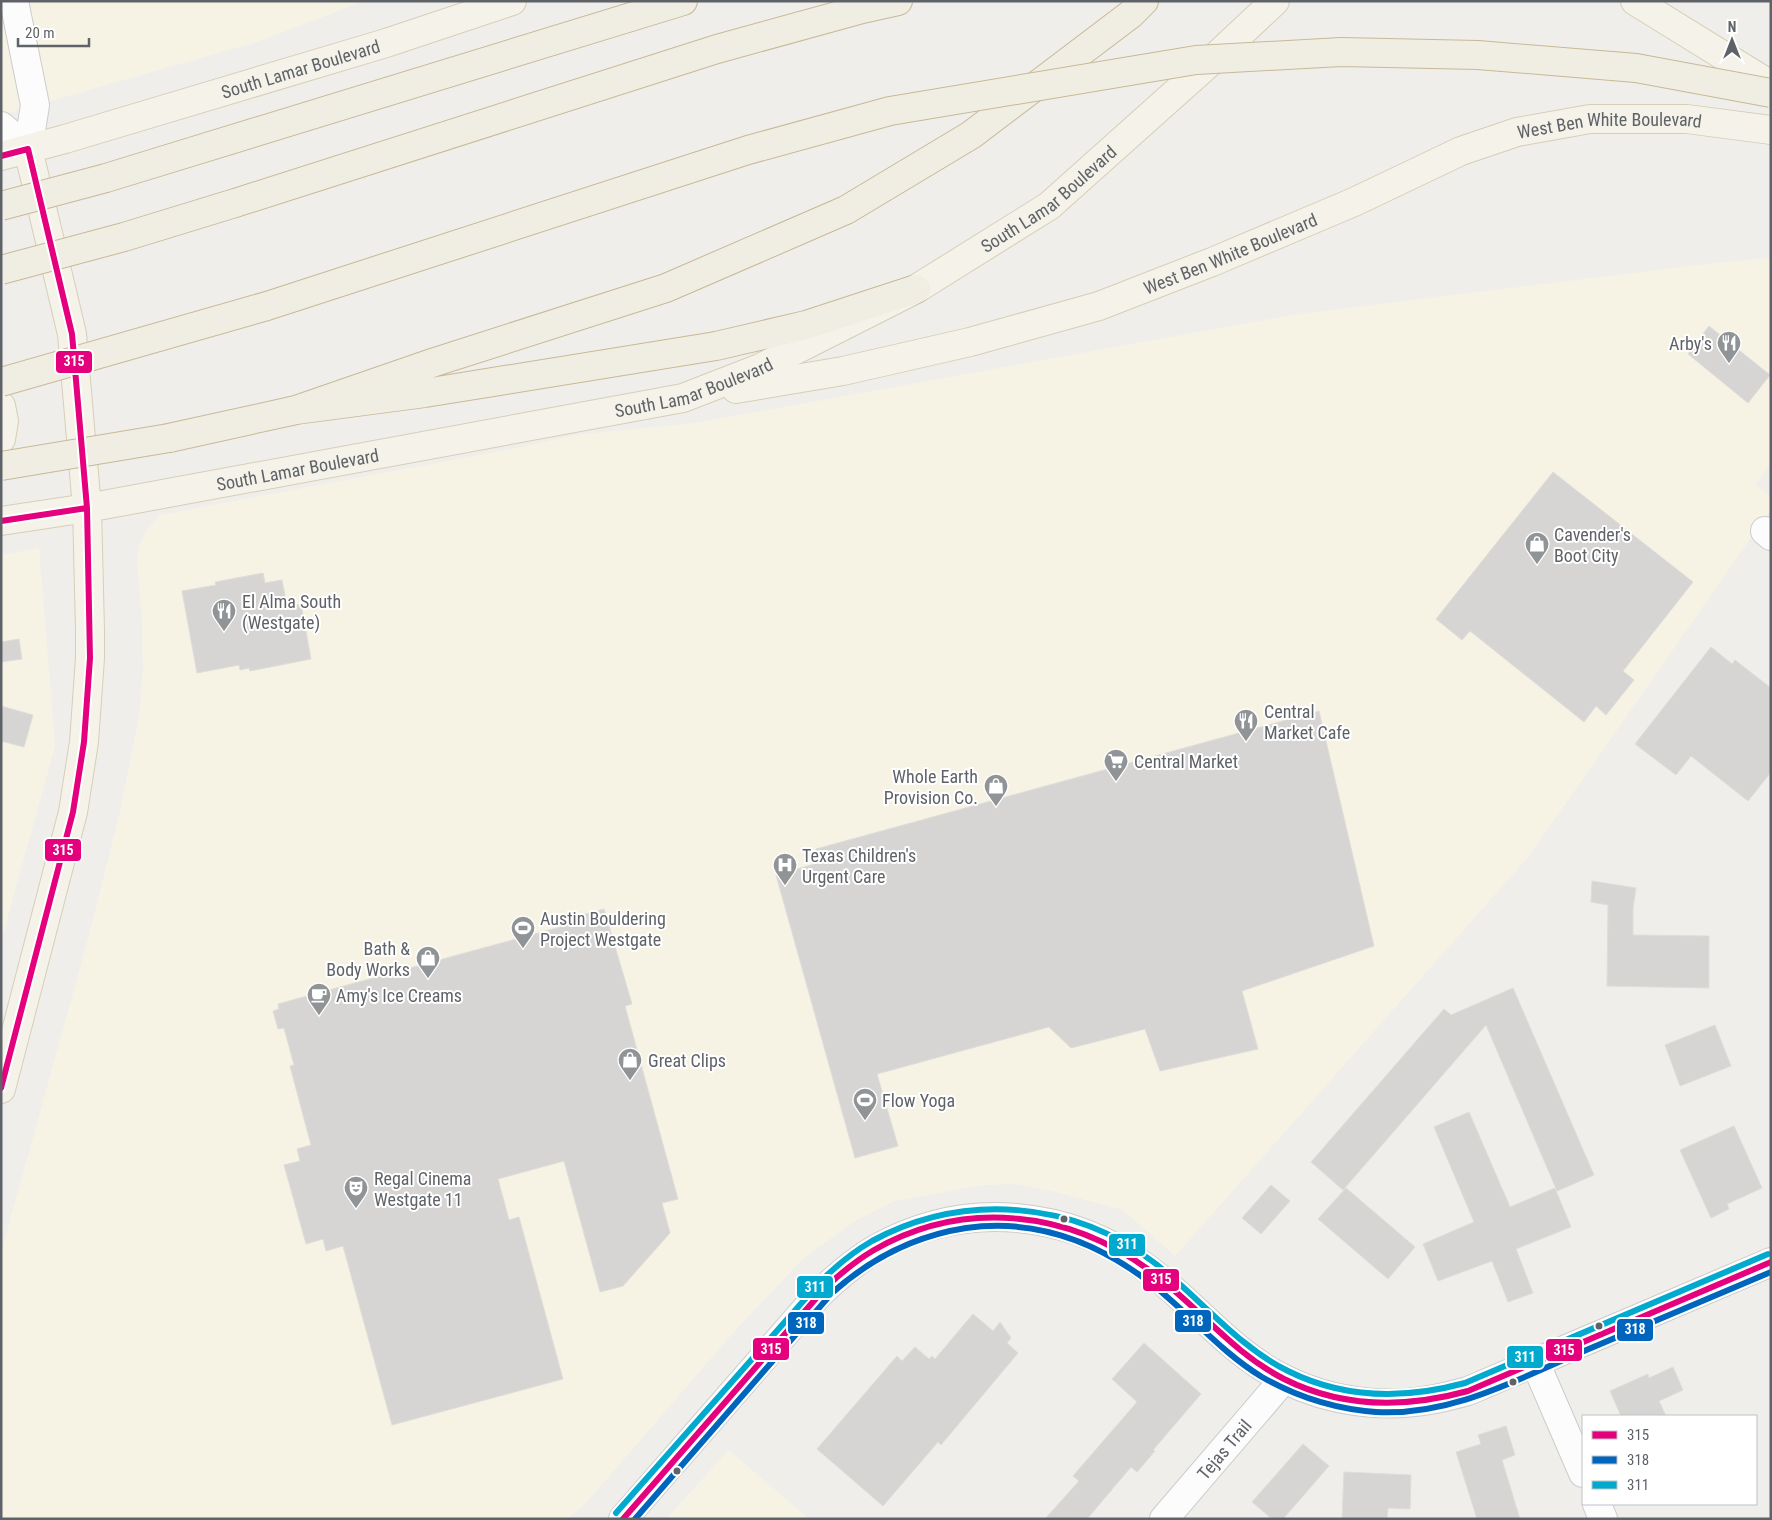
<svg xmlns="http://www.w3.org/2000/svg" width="1772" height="1520" font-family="'Roboto Condensed',sans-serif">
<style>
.commercial{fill:#f7f3e4}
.building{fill:#d6d5d3;stroke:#deddd9}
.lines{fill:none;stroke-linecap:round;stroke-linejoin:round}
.minor-casing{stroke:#cbcccc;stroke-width:30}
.major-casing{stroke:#d7ceb8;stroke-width:30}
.highway-casing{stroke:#c8b996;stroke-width:30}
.minor{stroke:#fdfcfc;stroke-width:28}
.major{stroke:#f4f2e9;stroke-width:28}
.highway{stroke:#f0ede3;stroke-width:28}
.highway-bridge-casing{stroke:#c8b996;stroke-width:30;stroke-linecap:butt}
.highway-bridge{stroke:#f0ede3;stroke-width:28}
.bus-1-casing{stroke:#fff;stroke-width:10}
.bus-2-casing{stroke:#fff;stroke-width:10}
.bus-3-casing{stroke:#fff;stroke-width:10}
.bus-1{stroke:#e5007d;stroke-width:6}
.bus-2{stroke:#0065bd;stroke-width:6}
.bus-3{stroke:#00a9ce;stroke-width:6}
.bus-dot{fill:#5f6368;stroke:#fff;stroke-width:2}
.labels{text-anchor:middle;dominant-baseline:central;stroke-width:4;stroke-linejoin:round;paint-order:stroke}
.street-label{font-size:18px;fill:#5f6368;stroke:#fff}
.poi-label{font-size:18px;fill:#5f6368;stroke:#fff;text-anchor:start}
.line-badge{stroke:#fff;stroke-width:2}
.badge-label{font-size:14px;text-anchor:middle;font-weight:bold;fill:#fff}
</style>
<rect width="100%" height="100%" fill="#efeeea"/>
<path class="commercial" d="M1,1H364L257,42L1,115Z
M1771,258V464L1755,484L1771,497V509L1529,856L1175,1256L1123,1210L1056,1192L1016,1184L983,1185L895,1201L855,1221L804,1258L739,1326L585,1504L567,1519H1V1253L87,943L120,812L139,718L143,670L142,615L137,562L140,544L146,530L160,515L517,448L576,435L695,423L1293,315L1714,263Z
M39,548L55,746L1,941V555Z
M729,1450L809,1519H666Z"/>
<path class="building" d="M1709,326L1770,375L1748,403L1688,354Z
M1553,472L1693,582L1623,671L1634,680L1606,715L1596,706L1584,722L1470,631L1462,640L1436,619Z
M263,573L265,583L282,580L287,606L301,604L311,659L250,671L249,668L240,670L239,665L197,673L182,591L216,585L215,582Z
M19,639L22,659L1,662V642Z
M1711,647L1732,664L1735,660L1771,688V772L1748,801L1691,756L1676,775L1635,744Z
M1,706L33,715L24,747L1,741Z
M1319,711L1374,946L1242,991L1258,1049L1160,1071L1145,1029L1071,1048L1049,1027L877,1074L898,1146L855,1158L776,875L818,863L816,849Z
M1592,881L1636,888L1633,908V935L1709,936V988L1607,986L1608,905L1591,902Z
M604,909L632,1004L625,1006L678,1199L662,1203L670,1233L623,1286L600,1292L564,1161L498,1179L509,1220L519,1217L563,1379L392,1425L343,1246L326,1251L323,1239L306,1244L284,1165L300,1161L297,1149L311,1145L290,1066L294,1065L284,1028L278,1029L273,1011L279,1009L278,1004L296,999L571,924L570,918Z
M1513,988L1594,1175L1557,1191L1486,1025L1343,1190L1311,1162L1444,1009L1451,1015Z
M1715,1025L1731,1066L1680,1086L1665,1045Z
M1469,1112L1510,1207L1555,1188L1571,1227L1516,1249L1533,1293L1508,1302L1492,1261L1438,1281L1423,1244L1474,1222L1434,1127Z
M1734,1126L1762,1188L1727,1204L1729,1209L1711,1218L1680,1150Z
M1271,1185L1290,1201L1261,1234L1242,1218Z
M1346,1188L1415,1247L1388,1279L1318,1219Z
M973,1314L993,1331L1000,1322L1011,1338L1007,1343L1018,1353L941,1445L938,1442L883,1506L817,1449L897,1356L902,1361L915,1347L929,1359L932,1356L935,1359Z
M1144,1343L1201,1394L1153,1450L1155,1451L1137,1472L1131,1467L1087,1519H1045L1079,1481L1073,1476L1137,1402L1112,1379Z
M1673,1367L1683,1390L1659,1401L1666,1416H1621L1610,1391L1648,1374L1649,1378Z
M1506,1426L1515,1455L1502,1460L1520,1519H1477L1456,1452L1481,1444L1478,1435Z
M1303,1444L1329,1466L1283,1519H1272L1252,1502Z
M1344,1472L1411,1475L1410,1509L1388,1508L1387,1519H1342Z"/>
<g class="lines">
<defs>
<g id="minor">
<path d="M14,1L35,105L28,149"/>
<path d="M1,126L28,149"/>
<path d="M1765,531L1771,536"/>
<path d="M1535,1362L1583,1473"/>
<path d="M1597,1504L1603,1519"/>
<path d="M623,1519L820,1293C837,1277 855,1261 876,1249C964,1199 1070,1209 1149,1270C1195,1305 1231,1353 1284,1379C1330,1402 1384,1409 1435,1399C1446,1397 1457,1394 1468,1391L1771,1262"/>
<path id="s1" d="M1164,1519L1284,1379"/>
</g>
<g id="major">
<path d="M1635,1L1771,85"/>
<path id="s2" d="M1,156L65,139L386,43L512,1"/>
<path id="s3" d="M736,389L843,371L970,342L1099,306L1212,262L1354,202L1461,151L1517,132L1590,119H1687L1771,130"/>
<path d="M1,406L4,421L1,439"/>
<path id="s4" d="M1,521L87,508L683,398L760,368L916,289L1049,206L1209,63L1275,1"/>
<path d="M1,1089L73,812L84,742L90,658V630L87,508L72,334L28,149"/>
</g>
<path id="highway" d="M106,178L683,1
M235,203L717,49L862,9L898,1
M296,410L435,362L666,288L846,210L971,135L1131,14L1144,1
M169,438L296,410L425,393L716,346L806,325L916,289"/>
</defs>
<use href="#minor" class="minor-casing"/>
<use href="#major" class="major-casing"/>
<use href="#highway" class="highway-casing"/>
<use href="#minor" class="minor"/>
<use href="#major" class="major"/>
<use href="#highway" class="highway"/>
<defs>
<path id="highway-bridge" d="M1,206L106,178
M1,270L124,237L235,203
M1,382L267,306L748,150L890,111L1196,60L1341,52L1478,55L1636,68L1771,93
M1,466L169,438"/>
</defs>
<use href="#highway-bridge" class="highway-bridge-casing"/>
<use href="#highway-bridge" class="highway-bridge"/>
<defs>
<path id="bus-1" d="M1,156L28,149L72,334L87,508L90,658L84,742L73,812L1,1088
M1,521L87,508
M623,1519L826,1287C841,1273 857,1260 874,1250C963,1199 1067,1210 1149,1270C1196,1304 1231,1352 1284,1379C1342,1408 1406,1408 1468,1391L1771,1262"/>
<path id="bus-2" d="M635,1519L832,1293C871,1258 914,1236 966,1228C1046,1217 1116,1250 1174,1303C1203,1329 1229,1357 1262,1377C1297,1397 1335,1409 1376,1412C1451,1416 1516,1380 1584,1351C1646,1325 1708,1298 1771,1272"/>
<path id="bus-3" d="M616,1513L821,1281C836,1266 853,1252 872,1241C963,1192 1074,1200 1156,1264C1201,1299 1237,1346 1288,1371C1344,1399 1406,1399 1465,1383L1768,1254"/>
</defs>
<use href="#bus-1" class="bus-1-casing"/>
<use href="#bus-2" class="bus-2-casing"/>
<use href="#bus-3" class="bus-3-casing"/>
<use href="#bus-1" class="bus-1"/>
<use href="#bus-2" class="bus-2"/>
<use href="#bus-3" class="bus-3"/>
</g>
<defs>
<symbol id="restaurant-pin" viewBox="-11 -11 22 30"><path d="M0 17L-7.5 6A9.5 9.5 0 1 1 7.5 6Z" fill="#919496" stroke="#fff"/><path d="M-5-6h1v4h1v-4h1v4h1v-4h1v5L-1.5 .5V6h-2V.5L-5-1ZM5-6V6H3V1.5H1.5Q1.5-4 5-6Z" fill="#fff"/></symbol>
<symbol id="shop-pin" viewBox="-11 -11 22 30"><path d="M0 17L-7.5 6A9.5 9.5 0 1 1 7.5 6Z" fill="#919496" stroke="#fff"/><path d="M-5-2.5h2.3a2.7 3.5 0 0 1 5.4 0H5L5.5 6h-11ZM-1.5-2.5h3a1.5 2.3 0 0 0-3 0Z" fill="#fff"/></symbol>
<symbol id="supermarket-pin" viewBox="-11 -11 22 30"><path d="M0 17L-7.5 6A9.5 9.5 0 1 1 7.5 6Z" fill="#919496" stroke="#fff"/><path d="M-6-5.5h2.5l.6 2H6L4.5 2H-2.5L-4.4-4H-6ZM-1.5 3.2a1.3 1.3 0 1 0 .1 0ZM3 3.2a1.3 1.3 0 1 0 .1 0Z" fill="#fff"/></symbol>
<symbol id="hospital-pin" viewBox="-11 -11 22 30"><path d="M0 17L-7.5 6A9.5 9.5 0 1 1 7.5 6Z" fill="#919496" stroke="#fff"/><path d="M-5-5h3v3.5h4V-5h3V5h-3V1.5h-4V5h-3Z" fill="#fff"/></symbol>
<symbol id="stadium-pin" viewBox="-11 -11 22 30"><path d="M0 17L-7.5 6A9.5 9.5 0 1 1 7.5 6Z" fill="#919496" stroke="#fff"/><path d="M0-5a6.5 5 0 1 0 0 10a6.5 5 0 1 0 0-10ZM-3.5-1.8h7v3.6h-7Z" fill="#fff"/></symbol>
<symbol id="cafe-pin" viewBox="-11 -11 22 30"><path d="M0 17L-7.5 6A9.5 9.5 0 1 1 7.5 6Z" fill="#919496" stroke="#fff"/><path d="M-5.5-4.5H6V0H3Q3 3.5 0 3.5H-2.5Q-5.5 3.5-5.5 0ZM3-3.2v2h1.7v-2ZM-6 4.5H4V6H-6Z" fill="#fff"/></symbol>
<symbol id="theatre-pin" viewBox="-11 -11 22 30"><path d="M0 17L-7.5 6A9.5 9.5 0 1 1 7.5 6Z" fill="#919496" stroke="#fff"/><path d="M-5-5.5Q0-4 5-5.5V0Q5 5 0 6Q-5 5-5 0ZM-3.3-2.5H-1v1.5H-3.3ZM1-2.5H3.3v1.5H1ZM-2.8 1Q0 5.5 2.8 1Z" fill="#fff"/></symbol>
</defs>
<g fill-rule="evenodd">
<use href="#restaurant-pin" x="1715" y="329" width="28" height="38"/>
<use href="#shop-pin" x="1523" y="530" width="28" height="38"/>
<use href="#restaurant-pin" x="210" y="597" width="28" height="38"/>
<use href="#restaurant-pin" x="1232" y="707" width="28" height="38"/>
<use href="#supermarket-pin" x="1102" y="747" width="28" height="38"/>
<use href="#shop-pin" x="982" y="772" width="28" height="38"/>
<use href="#hospital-pin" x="771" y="851" width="28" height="38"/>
<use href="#stadium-pin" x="509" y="914" width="28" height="38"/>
<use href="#shop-pin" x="414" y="944" width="28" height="38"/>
<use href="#cafe-pin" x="305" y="981" width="28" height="38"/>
<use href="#shop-pin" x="616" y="1046" width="28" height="38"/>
<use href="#stadium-pin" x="851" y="1086" width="28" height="38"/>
<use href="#theatre-pin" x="342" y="1174" width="28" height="38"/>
</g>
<g class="bus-dot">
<circle cx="1064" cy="1219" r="4.5"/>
<circle cx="1599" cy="1326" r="4.5"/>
<circle cx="1513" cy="1382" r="4.5"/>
<circle cx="677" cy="1471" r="4.5"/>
</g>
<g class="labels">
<g class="street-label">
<text stroke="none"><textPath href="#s2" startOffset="312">South Lamar Boulevard</textPath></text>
<text stroke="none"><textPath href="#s3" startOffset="919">West Ben White Boulevard</textPath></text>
<text stroke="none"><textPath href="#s4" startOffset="1111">South Lamar Boulevard</textPath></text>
<text stroke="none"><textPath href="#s3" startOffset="514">West Ben White Boulevard</textPath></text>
<text stroke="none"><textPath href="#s4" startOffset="706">South Lamar Boulevard</textPath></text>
<text stroke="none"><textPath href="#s4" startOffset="301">South Lamar Boulevard</textPath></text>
<text stroke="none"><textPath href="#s1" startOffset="92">Tejas Trail</textPath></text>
</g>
<g class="poi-label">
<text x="1712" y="343" text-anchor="end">Arby's</text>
<text x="1554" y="534">Cavender's<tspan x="1554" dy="21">Boot City</tspan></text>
<text x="242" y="601">El Alma South<tspan x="242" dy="21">(Westgate)</tspan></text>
<text x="1264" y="711">Central<tspan x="1264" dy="21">Market Cafe</tspan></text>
<text x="1134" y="761">Central Market</text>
<text x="978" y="776" text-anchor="end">Whole Earth<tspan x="978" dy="21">Provision Co.</tspan></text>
<text x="802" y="855">Texas Children's<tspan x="802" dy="21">Urgent Care</tspan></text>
<text x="540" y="918">Austin Bouldering<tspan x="540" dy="21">Project Westgate</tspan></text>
<text x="410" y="948" text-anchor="end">Bath &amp;<tspan x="410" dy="21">Body Works</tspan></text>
<text x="336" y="995">Amy's Ice Creams</text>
<text x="648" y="1060">Great Clips</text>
<text x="882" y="1100">Flow Yoga</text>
<text x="374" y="1178">Regal Cinema<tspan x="374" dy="21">Westgate 11</tspan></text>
</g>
</g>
<g class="line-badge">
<rect x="55" y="350" width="38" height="24" rx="5" fill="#e5007d"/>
<rect x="44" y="838" width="38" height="24" rx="5" fill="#e5007d"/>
<rect x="1108" y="1233" width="38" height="24" rx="5" fill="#00a9ce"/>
<rect x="1142" y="1268" width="38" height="24" rx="5" fill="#e5007d"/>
<rect x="796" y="1275" width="38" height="24" rx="5" fill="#00a9ce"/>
<rect x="1174" y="1309" width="38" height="24" rx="5" fill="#0065bd"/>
<rect x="787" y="1311" width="38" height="24" rx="5" fill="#0065bd"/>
<rect x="1616" y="1318" width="38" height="24" rx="5" fill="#0065bd"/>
<rect x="752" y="1337" width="38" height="24" rx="5" fill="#e5007d"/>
<rect x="1545" y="1338" width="38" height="24" rx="5" fill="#e5007d"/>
<rect x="1506" y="1345" width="38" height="24" rx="5" fill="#00a9ce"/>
</g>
<g class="badge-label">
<text x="74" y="366">315</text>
<text x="63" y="855">315</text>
<text x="1127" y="1249">311</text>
<text x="1161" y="1284">315</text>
<text x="815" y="1292">311</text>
<text x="1193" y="1326">318</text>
<text x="806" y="1328">318</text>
<text x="1635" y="1334">318</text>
<text x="771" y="1354">315</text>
<text x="1564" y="1355">315</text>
<text x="1525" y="1362">311</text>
</g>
<rect width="1772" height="1520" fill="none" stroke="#5f6368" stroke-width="5"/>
<rect x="1582" y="1415" width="175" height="90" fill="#ffffff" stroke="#bfc1c3"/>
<rect x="1592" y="1431" width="25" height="8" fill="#e5007d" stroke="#bfc1c3"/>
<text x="1627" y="1440" font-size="15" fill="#5f6368">315</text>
<rect x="1592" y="1456" width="25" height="8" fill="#0065bd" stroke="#bfc1c3"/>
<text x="1627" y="1465" font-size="15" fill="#5f6368">318</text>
<rect x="1592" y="1481" width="25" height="8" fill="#00a9ce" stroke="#bfc1c3"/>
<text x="1627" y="1490" font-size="15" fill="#5f6368">311</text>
<g transform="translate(1732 40)" stroke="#ffffff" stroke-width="4" paint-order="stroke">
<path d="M0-4L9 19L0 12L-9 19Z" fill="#5f6368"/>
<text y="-8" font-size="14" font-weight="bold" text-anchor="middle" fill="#5f6368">N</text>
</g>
<path d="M18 38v8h71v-8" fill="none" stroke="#5f6368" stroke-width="2.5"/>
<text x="25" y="38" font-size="15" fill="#5f6368" stroke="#ffffff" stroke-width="4" paint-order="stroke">20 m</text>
</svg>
